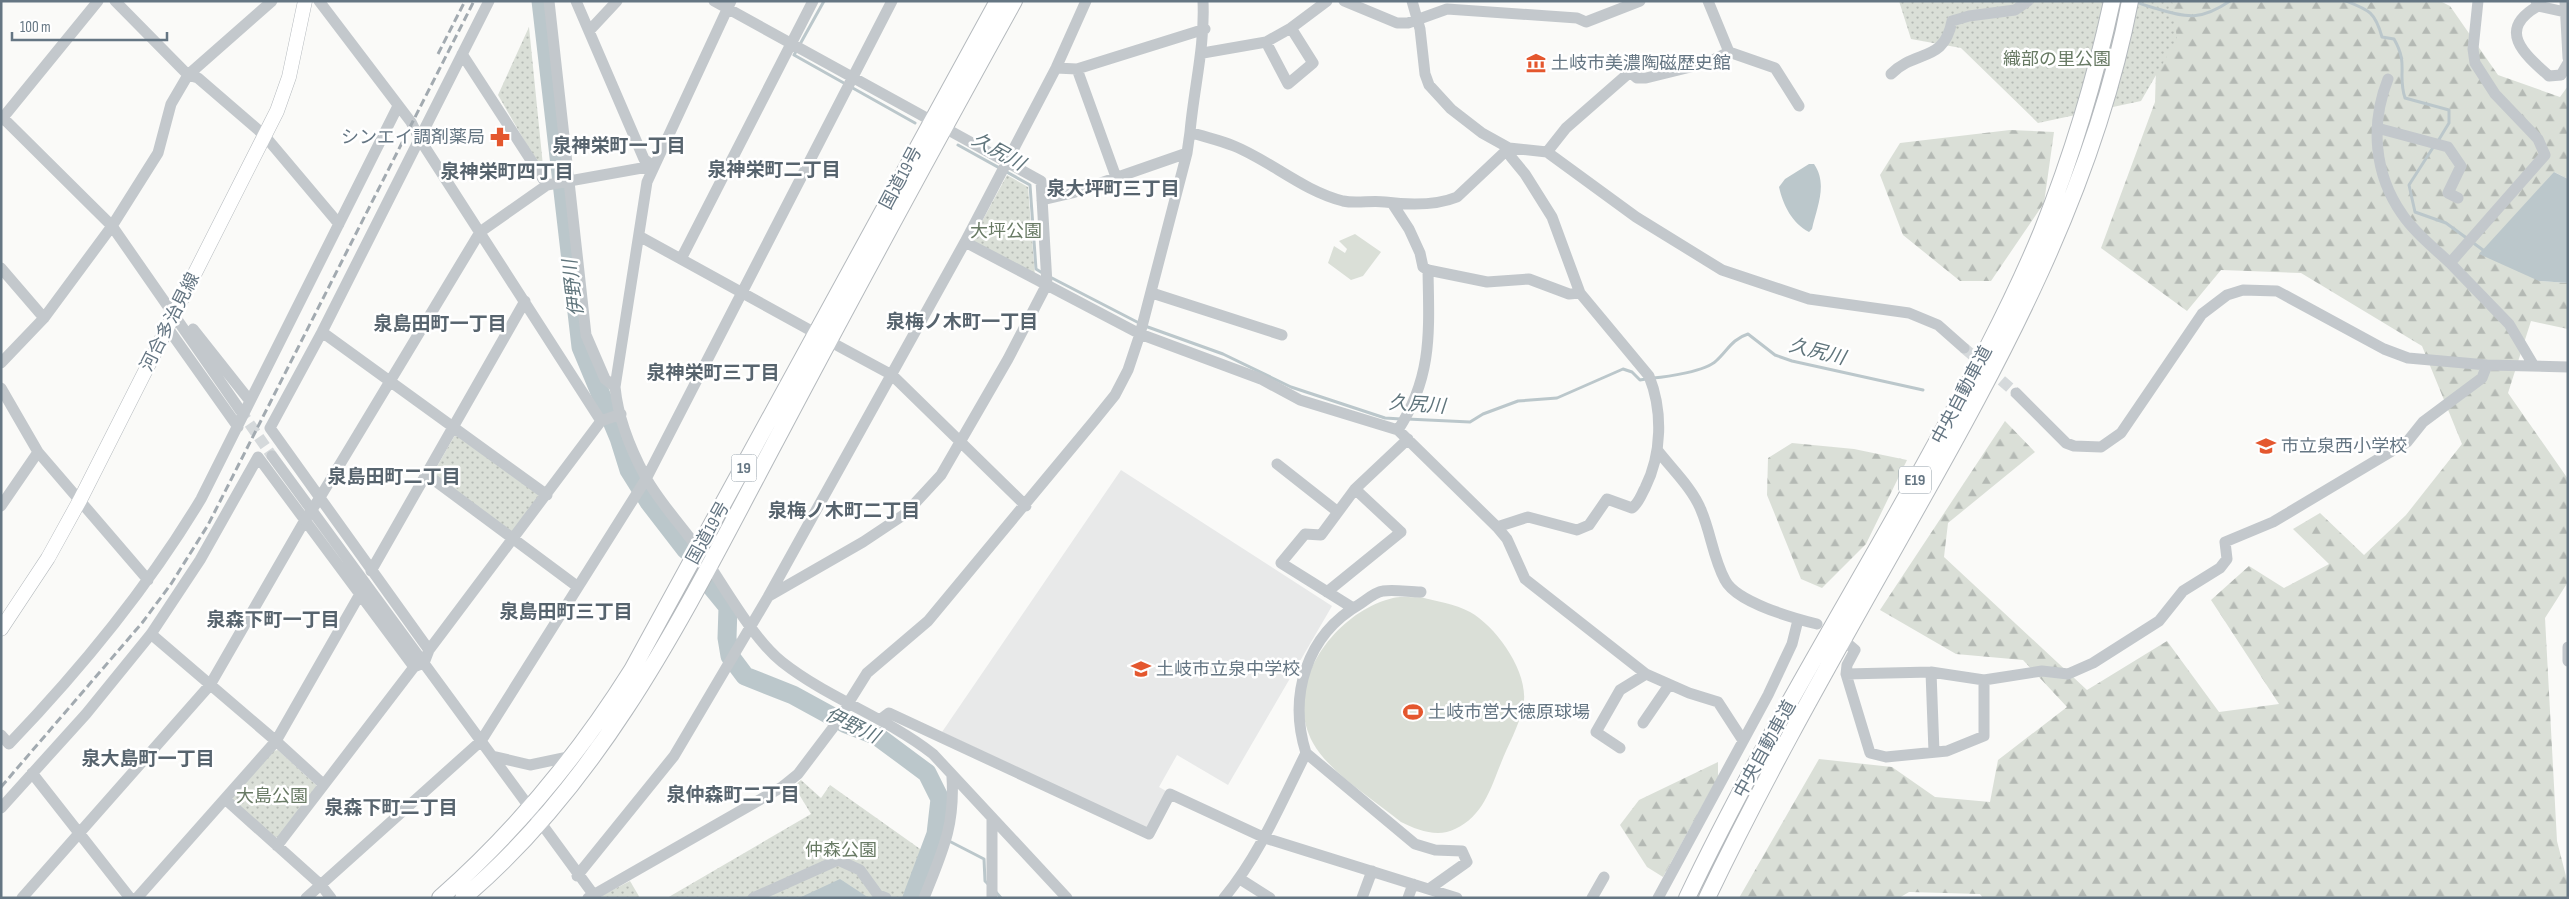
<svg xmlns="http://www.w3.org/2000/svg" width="2569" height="899" font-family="'Sofia Sans Condensed','Noto Sans JP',sans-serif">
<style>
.built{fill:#e8e9e9}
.grass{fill:#dadfd7}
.forest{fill:url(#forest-firs)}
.park{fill:url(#park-dots)}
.water{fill:#bbc7cb}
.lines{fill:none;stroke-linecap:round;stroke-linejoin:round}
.stream{stroke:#bbc7cb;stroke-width:3}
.river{stroke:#bbc7cb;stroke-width:19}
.minor-tunnel{stroke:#d5d9db;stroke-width:11;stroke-dasharray:11 5.5;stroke-linecap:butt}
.major-casing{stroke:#b5babe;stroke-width:15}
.highway-casing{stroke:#b4b9bd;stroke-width:18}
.minor{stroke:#c3c8cc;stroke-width:11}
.major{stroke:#fff;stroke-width:14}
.highway{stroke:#fff;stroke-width:16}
.rail{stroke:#a2aab0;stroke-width:3;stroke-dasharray:8 4;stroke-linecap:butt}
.minor-bridge{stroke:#c3c8cc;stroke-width:11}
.labels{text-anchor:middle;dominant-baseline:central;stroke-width:5;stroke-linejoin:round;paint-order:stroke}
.shield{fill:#fff;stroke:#939fa8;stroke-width:1}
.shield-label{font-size:16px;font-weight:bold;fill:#657683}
.park-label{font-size:18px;fill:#687a64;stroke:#fff}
.poi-label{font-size:18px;fill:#657683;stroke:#fff;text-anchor:start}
.street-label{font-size:18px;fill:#657683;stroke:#fff}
.neighbourhood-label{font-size:19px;font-weight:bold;fill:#57646e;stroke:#fff}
.water-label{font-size:19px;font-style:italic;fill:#60757c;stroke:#fff}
</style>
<defs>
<pattern id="forest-firs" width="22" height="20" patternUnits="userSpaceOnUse" patternTransform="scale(1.25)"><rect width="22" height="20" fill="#dadfd7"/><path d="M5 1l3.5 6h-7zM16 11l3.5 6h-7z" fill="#b4b9b4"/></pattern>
<pattern id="park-dots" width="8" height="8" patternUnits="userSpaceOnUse" patternTransform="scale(1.25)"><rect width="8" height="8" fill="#dadfd7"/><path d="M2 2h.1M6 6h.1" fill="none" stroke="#b4b9b4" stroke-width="1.8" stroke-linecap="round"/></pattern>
</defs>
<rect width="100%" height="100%" fill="#fafaf8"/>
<path class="built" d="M1121,470L1332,606L1228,785L1177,755L1159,787L1166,791L1147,828L942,732Z"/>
<path class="grass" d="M1355,234L1381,252L1363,276L1351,280L1328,263L1334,246L1345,253L1347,249L1339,241Z
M1420,597C1436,601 1455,604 1470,612C1497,627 1531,675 1523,707C1519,726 1508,745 1501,763C1490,790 1483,816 1455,829C1438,838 1417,830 1401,822C1373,799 1330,773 1313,743C1281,685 1335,612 1393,598C1401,596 1411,598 1420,597Z"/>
<path class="forest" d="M2158,1H2440L2450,6L2498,75L2560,97L2568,86V179L2554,172L2539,281L2568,283V329L2531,321L2508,393L2568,479V582L2545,618L2557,841L2568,884V898H1983L1980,894L1909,892L1899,898H1739L1819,759L1892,767L1935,797L1990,802L1998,760L2067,707L2023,660L1956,654L1880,610L2005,421L2035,452L1948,523L1944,557L2087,690L2167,641L2219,712L2279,704L2211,600L2249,566L2284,588L2329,564L2293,529L2320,513L2364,555L2406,515L2462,444L2422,346L2301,273L2221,270L2187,311L2101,248L2155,102Z
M2010,130L2054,132L2044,203L1991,281H1960L1903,235L1880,175L1900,143Z
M1792,443L1854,449L1907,460L1866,544L1822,588L1801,579L1767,495L1768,458Z
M1718,762V777L1663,877L1647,867L1620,825L1639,800Z"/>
<path class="park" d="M1899,1H2172L2177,39L2141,101L2038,123L1961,48L1911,39Z
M529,27L543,166V173L498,95Z
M1007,175L1028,187L1035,276L975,243L973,238Z
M455,435H459L539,494V497L512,532L436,476L435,470Z
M278,750L317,786L278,837H273L233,802L232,797L273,751Z
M801,780L821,798L830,785L923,851L906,898H667L811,814L794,786Z
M630,881L640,898H602L601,896Z"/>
<path class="water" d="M1809,164H1814C1828,184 1817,207 1812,229L1809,232C1792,223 1783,205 1779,187L1785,179Z
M2554,172L2568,179V283L2539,281L2479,254Z
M840,879L869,898H799Z"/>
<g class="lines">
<path class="stream" d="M824,1L794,55L915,123
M2135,1C2142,5 2151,7 2158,9C2189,19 2203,19 2230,1
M2346,1C2369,10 2375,12 2382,37L2394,39C2409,65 2397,73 2405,98L2449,110V123L2438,141
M958,145L1030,185L1036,269L1044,274
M2434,146L2409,185L2415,212L2446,223L2483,250
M1050,277L1139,323
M1145,326L1223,354L1291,387L1385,418L1401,419
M1653,378C1667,377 1706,371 1716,361C1728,350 1732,339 1748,334L1775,355L1792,361L1923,390
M1407,419L1470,422L1483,414L1518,401L1557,398L1623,369L1632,372L1640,380L1646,379
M936,834L944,838
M949,841L984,859L985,881L989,885
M995,891L1001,898"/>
<path class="river" d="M541,1L581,347L619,438L629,470L649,502L686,550
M710,585L728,607L727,638L730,656L745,676L793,695L846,724L877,736L927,773L940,799L936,834L912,898"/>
<path class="minor-tunnel" d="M1964,348L2016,393
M240,410L272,456"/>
<defs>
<path id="major" d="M1,629L48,558L80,500L277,111L289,77L305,1"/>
<path id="highway" d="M440,898C516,831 578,756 632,670L998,1
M463,898C610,774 692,597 781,431C857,287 935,144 1014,1
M1687,898C1756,753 1840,616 1918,476C1962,396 2007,316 2042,231C2072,156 2095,80 2112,1
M1707,898C1768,770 1839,647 1908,524C2002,358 2094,190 2130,1"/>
</defs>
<use href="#major" class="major-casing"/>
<use href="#highway" class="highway-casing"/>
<path class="minor" d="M115,1L188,75L198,78L264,135L339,224
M319,1L411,122L419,138L601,421
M549,1L586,335L605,379L615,387
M576,1L644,159L653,166
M714,1L1041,181L1047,284L1008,359L941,475L905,514L863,542L769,596
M731,1L647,182L615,387C618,417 631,450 645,476C659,502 682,526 699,550C722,582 751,637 782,662C829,699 886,717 933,754L1067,898
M1344,1L1397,23H1408L1447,9L1577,18L1586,22L1640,1
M1412,1L1420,29L1425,74L1429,85L1451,109L1482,133L1509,148L1547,152L1636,217L1722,270L1809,299L1909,313L1938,325L1964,348
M1708,1L1729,52L1775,68L1799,106
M2478,1L2473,49L2475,63L2495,94L2538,139L2545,155L2450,263L2509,324L2534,366
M2536,1L2538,6C2496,30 2524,54 2549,76L2561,75L2568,63
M2565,1L2568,58
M2538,6L2565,12
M589,31L617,1
M1266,42L1288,84L1313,63L1291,28
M1203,53L1266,42L1291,28L1327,1
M462,54L547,185
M1056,68L1077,69L1205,29
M1077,69L1116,177
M1891,74C1916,49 1944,63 1952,21L1969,16L2015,10L2028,1
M2388,79C2370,124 2374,174 2402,214C2414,232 2434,248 2450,263
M1,116L112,226L240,410
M1,120L98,1
M2377,128L2448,147L2461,166L2448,193L2458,198
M1190,132C1194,87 1205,47 1203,1
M1547,152L1566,128L1630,72L1637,78H1646L1707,63L1729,52
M1042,200L1072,193L1187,153
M1392,203L1409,229L1420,253L1423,267L1428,270
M639,236L817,334
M965,242L1140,334L1261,379L1300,400L1398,430L1497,527L1507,539L1525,579L1646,674L1689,693L1718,702L1742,739
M681,259L813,1
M1,268L44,318
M1152,293L1282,335
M167,327L238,427
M193,329L250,401
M322,332L547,495
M829,341L892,375L1026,506
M1,363L44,318L112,226L158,153L171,104L188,75L272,1
M1,388L38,452L148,580
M2016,393L2066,443L2074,446L2101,447L2121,433L2202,314L2227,295L2243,290L2277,291L2384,349L2408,358L2487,365L2568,367
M1398,430C1433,376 1429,331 1428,270L1487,282L1529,279L1569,294L1580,293
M1658,451C1672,469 1693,489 1701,510C1711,533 1713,558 1725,580C1736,602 1793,618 1817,624
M272,456L596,898
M1277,464L1338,512
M426,474L578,587
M319,499L480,232L547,185L653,166
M1,506L38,452
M1497,527L1528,517L1577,530L1589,525L1607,499L1632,508C1639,503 1641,495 1645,488C1662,454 1663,411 1649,376L1580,293L1552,217L1525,174L1511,157L1509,148
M371,571L525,301
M1327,592L1401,532L1355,489
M1421,592C1409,592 1394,589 1383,591C1375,592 1366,600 1360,604C1306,635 1288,696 1306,753L1415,844L1435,850L1462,851L1467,862L1429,889
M1353,608L1281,563L1305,534L1321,535L1355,489L1408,439
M151,634L276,741L323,784
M1848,644L1855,650L1847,665L1846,674L1870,753L1886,757L1947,751L1984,736V680
M2568,647V661
M429,650L270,428L322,332L489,1
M1931,672L1934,752
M1846,674L1931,672L1984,680L2042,671L2068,674L2093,663L2159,621L2183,591L2220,568L2227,559L2225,542L2273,522L2407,442L2423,422L2482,378L2487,365
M881,719L889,713L1149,834L1170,794L1265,838L1457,898
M1643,723L1669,685
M1,735L9,744C81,669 147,589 201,499L398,106
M1620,748L1596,732L1620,690L1646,674
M492,756L530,765L573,756
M32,773L130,898
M225,799L321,885L331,898
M1,808L86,714L151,634L200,560L258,457L414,667
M277,846L414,667L424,663L429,650L601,421L621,414
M577,876L674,756L768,597L965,242L1056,68L1086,1
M1240,879L1270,898
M22,898L210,685L305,520
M137,898L276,741L360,594
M306,898L481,741L646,479L892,1
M588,898L782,787L798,774L832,729L867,673L928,621L1094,421L1115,395L1128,370L1140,334L1187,153L1190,132C1204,137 1220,140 1234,146C1271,161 1303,191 1343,201C1357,204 1371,200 1385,202C1408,205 1435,206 1457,197L1509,148
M753,898L838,860L860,870L878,895L886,898
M924,898C942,852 955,827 952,777
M992,898V818
M1224,898C1260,854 1281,803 1306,753
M1362,898L1372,871
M1408,898L1413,884
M1592,898L1604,877
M1658,898L1768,695L1792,644L1798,620"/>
<use href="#major" class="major"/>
<use href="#highway" class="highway"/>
<path class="rail" d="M438,54L465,1
M1,787L142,623L171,584L208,525L474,1"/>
<path class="minor-bridge" d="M305,520L319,499"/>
</g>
<defs>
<symbol id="museum-bare" viewBox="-9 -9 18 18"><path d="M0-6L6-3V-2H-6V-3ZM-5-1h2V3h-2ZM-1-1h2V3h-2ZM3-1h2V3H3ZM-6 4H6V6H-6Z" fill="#e4572e" stroke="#fff" stroke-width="2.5" paint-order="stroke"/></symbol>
<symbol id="pharmacy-bare" viewBox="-9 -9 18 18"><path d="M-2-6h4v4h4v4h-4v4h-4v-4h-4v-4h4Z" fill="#e4572e" stroke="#fff" stroke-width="2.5" paint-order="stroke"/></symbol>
<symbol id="school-bare" viewBox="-9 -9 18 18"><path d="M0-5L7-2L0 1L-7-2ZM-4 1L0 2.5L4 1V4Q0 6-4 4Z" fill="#e4572e" stroke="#fff" stroke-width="2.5" paint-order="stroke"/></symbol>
<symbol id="stadium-bare" viewBox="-9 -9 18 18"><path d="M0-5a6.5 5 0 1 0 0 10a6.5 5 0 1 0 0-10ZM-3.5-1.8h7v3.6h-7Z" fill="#e4572e" stroke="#fff" stroke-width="2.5" paint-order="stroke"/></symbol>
</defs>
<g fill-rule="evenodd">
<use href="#museum-bare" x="1522" y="49" width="28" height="28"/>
<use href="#pharmacy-bare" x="486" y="123" width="28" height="28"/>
<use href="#school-bare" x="2252" y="432" width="28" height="28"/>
<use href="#school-bare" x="1127" y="655" width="28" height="28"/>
<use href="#stadium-bare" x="1399" y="698" width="28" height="28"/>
</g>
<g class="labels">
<g class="shield">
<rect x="731.5" y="454.5" width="25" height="27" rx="4"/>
<rect x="1899" y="466.5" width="32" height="27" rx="4"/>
</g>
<g class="shield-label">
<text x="744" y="468">19</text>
<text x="1915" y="480">E19</text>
</g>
<g class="park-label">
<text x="2057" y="59">織部の里公園</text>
<text x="1006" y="231">大坪公園</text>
<text x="272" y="796">大島公園</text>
<text x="841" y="850">仲森公園</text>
</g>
<g class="poi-label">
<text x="1551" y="63">土岐市美濃陶磁歴史館</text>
<text x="485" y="137" text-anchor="end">シンエイ調剤薬局</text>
<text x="2281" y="446">市立泉西小学校</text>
<text x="1156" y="669">土岐市立泉中学校</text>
<text x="1428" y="712">土岐市営大徳原球場</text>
</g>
<g class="street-label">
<text transform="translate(901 178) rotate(-62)">国道19号</text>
<text transform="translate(170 322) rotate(-63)">河合多治見線</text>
<text transform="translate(1962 395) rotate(-62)">中央自動車道</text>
<text transform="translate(708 533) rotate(-61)">国道19号</text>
<text transform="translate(1765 749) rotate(-61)">中央自動車道</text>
</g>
<g class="neighbourhood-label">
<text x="619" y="146">泉神栄町一丁目</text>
<text x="774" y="170">泉神栄町二丁目</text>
<text x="507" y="172">泉神栄町四丁目</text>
<text x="1113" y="189">泉大坪町三丁目</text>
<text x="962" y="322">泉梅ノ木町一丁目</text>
<text x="440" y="324">泉島田町一丁目</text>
<text x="713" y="373">泉神栄町三丁目</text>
<text x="394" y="477">泉島田町二丁目</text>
<text x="844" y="511">泉梅ノ木町二丁目</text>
<text x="566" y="612">泉島田町三丁目</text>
<text x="273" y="620">泉森下町一丁目</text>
<text x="148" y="759">泉大島町一丁目</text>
<text x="733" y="795">泉仲森町二丁目</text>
<text x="391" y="808">泉森下町二丁目</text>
</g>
<g class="water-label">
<text transform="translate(998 152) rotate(29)">久尻川</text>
<text transform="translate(574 288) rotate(-97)">伊野川</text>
<text transform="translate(1817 352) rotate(14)">久尻川</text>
<text transform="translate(1417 405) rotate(4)">久尻川</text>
<text transform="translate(852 726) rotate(26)">伊野川</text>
</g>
</g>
<rect width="2569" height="899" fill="none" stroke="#657683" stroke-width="5"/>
<path d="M12 32v8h155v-8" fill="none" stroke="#657683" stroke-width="2.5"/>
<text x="20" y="32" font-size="15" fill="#657683" stroke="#ffffff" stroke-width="4" paint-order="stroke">100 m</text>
</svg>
